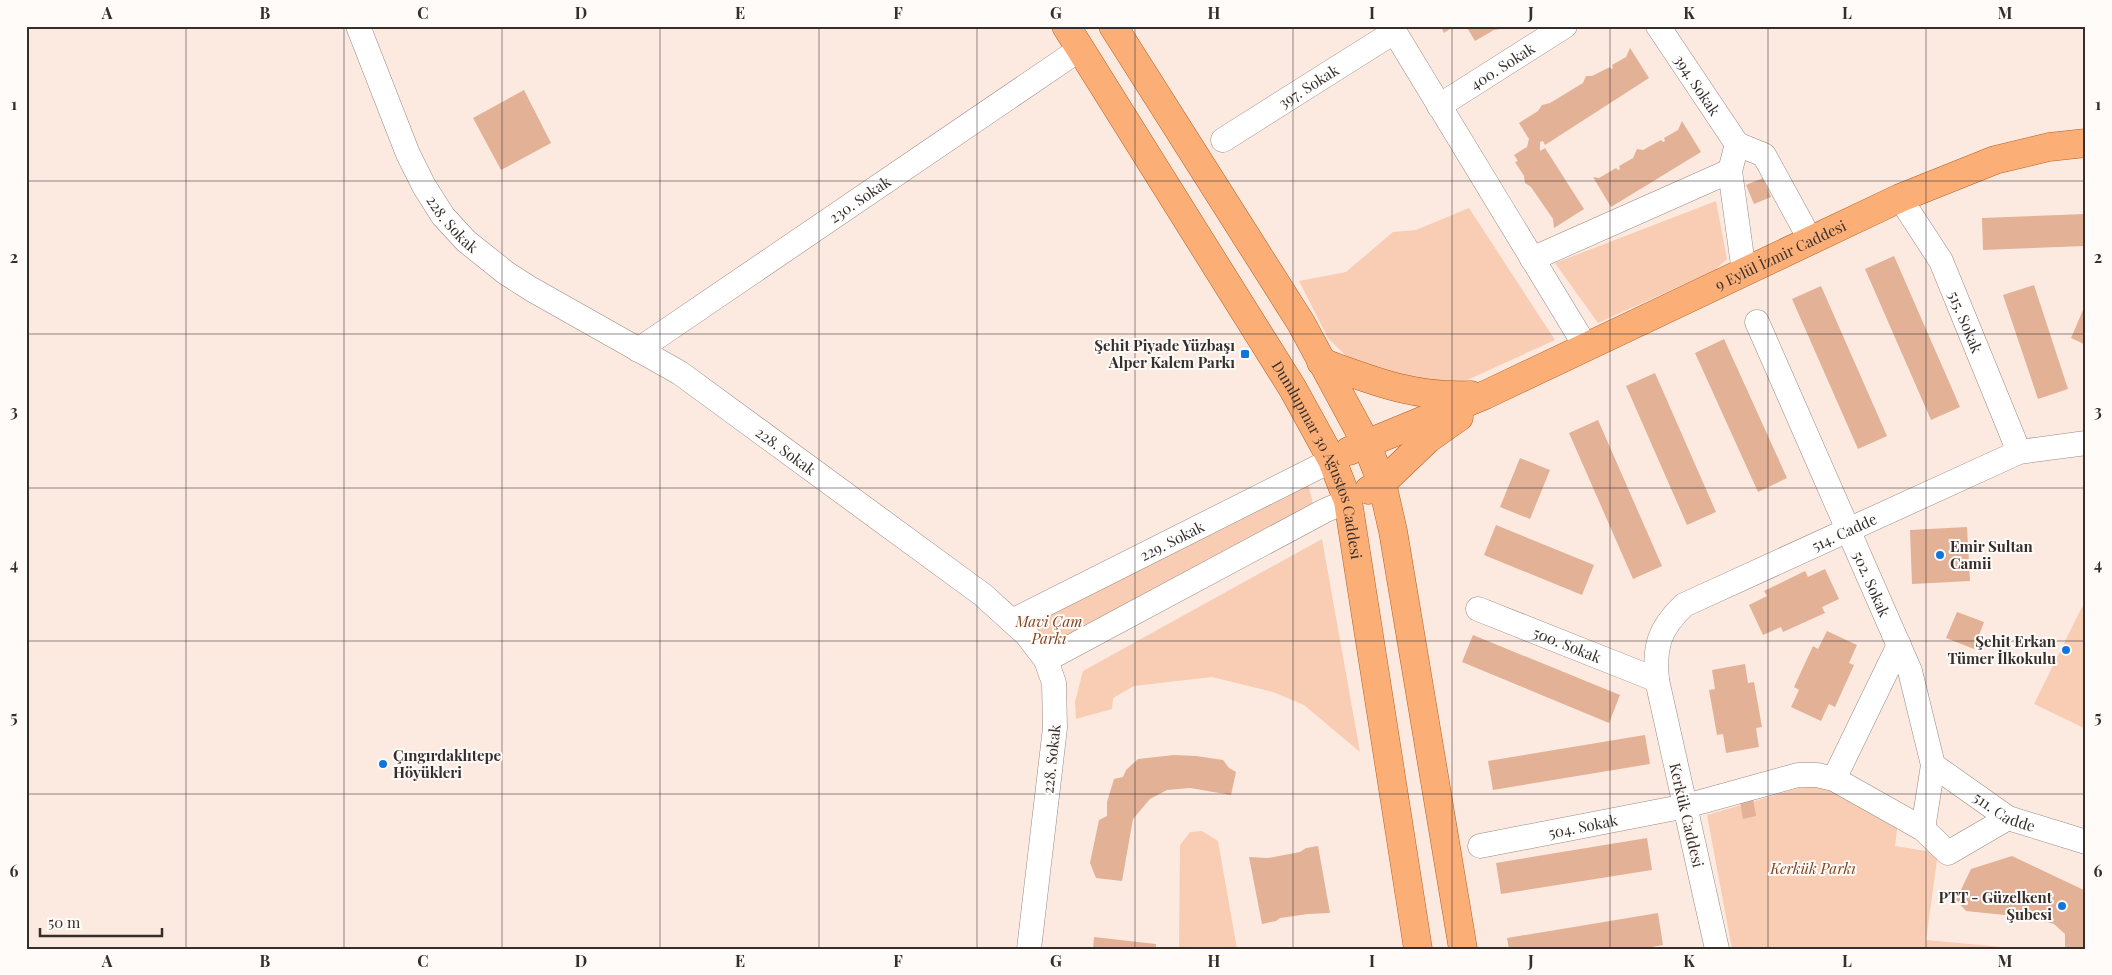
<svg xmlns="http://www.w3.org/2000/svg" width="2112" height="975" font-family="'Playfair Display',serif">
<style>
.green{fill:#f9ccb4}
.building{fill:#e3b196}
.lines{fill:none;stroke-linecap:round;stroke-linejoin:round}
.minor-casing{stroke:#9a8a82;stroke-width:25}
.major-casing{stroke:#b45f21;stroke-width:29}
.minor{stroke:#fff;stroke-width:24}
.major{stroke:#fbaf77;stroke-width:28}
.grid{fill:none;stroke:#352e2b;stroke-width:1;stroke-opacity:0.55}
.poi-dot{fill:#1076de;stroke:#fffbf9;stroke-width:2}
.labels{text-anchor:middle;dominant-baseline:central;stroke-width:4;stroke-linejoin:round;paint-order:stroke}
.street-label{font-size:15px;fill:#352e2b;stroke:#fffbf9}
.poi-label{font-size:15px;font-weight:bold;fill:#352e2b;stroke:#fffbf9;text-anchor:end}
.park-label{font-size:15px;font-style:italic;fill:#80431b;stroke:#fffbf9}
.neatline{fill:none;stroke:#352e2b;stroke-width:2}
.grid-label{font-size:16px;text-anchor:middle;font-weight:bold;fill:#352e2b}
</style>
<rect width="100%" height="100%" fill="#fceae1"/>
<path class="green" d="M1716,201L1727,259L1715,270L1598,323L1555,263Z
M1469,208L1555,340L1465,381H1429L1389,374L1348,358L1328,338L1299,281L1346,272L1393,232L1416,230Z
M1308,484L1314,507L1045,656L1028,622Z
M1322,539L1360,752L1304,705L1273,692L1212,677L1134,686L1113,698L1112,709L1076,719L1075,702L1083,671Z
M2082,607L2086,609V729L2034,704Z
M1821,786L1843,793L1898,822L1895,846L1938,853L1926,940L2024,949H1732L1707,815L1799,788Z
M1202,831L1218,841L1237,949H1179L1180,845L1190,832Z"/>
<path class="building" d="M1436,26H1454L1444,33L1441,27L1438,29Z
M1466,26H1503L1501,29L1494,30L1475,41Z
M1630,48L1649,78L1545,145L1543,141L1540,142V151L1545,148L1584,209L1554,228L1553,219L1531,187L1525,183L1524,176L1515,162L1518,161L1514,155L1527,147L1529,139L1519,123L1538,111L1542,105L1550,103L1583,83L1586,76H1592L1610,67L1611,69L1613,68L1612,65L1626,57Z
M524,90L551,143L501,170L473,118Z
M1682,121L1701,152L1611,207L1593,177L1599,178L1616,168L1618,170L1620,169L1619,166L1633,158L1637,149L1643,150L1661,140L1663,142L1665,141L1664,138L1678,130Z
M1763,178L1771,197L1754,204L1746,185Z
M2086,214V246L1983,250L1982,218Z
M1894,256L1960,407L1931,420L1865,269Z
M2034,285L2068,389L2038,399L2003,295Z
M1821,286L1887,436L1858,449L1792,299Z
M2086,303V345L2071,338Z
M1724,339L1787,478L1758,492L1695,353Z
M1655,373L1716,512L1687,525L1626,386Z
M1598,420L1662,566L1633,579L1569,433Z
M1520,458L1550,470L1530,519L1500,507Z
M1496,525L1594,565L1582,595L1484,555Z
M1967,527L1970,581L1912,584L1910,530Z
M1825,569L1839,599L1822,607L1825,613L1783,632L1781,627L1763,635L1749,605L1767,596L1764,591L1805,571L1808,577Z
M1957,612L1984,622L1974,649L1946,638Z
M1827,631L1857,645L1849,663L1854,665L1835,707L1829,704L1821,721L1791,707L1799,690L1794,687L1813,646L1818,649Z
M1473,635L1620,695L1609,723L1462,662Z
M1745,664L1748,683L1754,682L1762,727L1756,728L1759,747L1726,753L1723,734L1717,735L1709,690L1715,689L1712,670Z
M1645,735L1650,764L1493,790L1488,761Z
M1174,755L1196,756L1223,760L1229,768L1236,772L1231,795L1190,788L1167,790L1150,799L1133,819L1122,881L1096,878L1090,863L1099,820L1107,816V802L1114,779L1123,777L1126,770L1138,759Z
M1753,799L1756,816L1743,819L1740,801Z
M1647,838L1652,870L1501,894L1496,863Z
M1318,846L1330,913L1308,914L1280,918L1276,921L1262,924L1249,857L1268,858L1300,852L1306,848Z
M2012,856L2086,891V949H2065V934L2054,924L2034,918L1966,911L1956,900L1971,869Z
M1658,913L1663,945L1641,949H1509L1507,938Z
M1094,937L1156,944V949H1093Z"/>
<g class="lines">
<defs>
<g id="minor">
<path id="s1" d="M358,26L408,154L424,186L443,216L466,241L506,273L531,289L680,373L983,595L1026,634L1046,660L1054,683L1055,728L1029,949"/>
<path d="M1391,26L1586,347"/>
<path id="s2" d="M1658,26L1737,144"/>
<path id="s3" d="M1439,106L1565,26"/>
<path id="s4" d="M1223,140L1394,32"/>
<path id="s5" d="M1900,198L1941,261L2019,452"/>
<path d="M1532,259L1730,171"/>
<path d="M1744,272L1730,171L1737,144L1764,155L1811,241"/>
<path id="s6" d="M1757,322L1910,671L1933,765L1923,829"/>
<path id="s7" d="M638,350L1080,49"/>
<path id="s8" d="M1478,609L1657,680"/>
<path id="s9" d="M1012,621L1332,460"/>
<path d="M1046,660L1326,510L1348,501"/>
<path id="s10" d="M1933,765L2008,818L2086,842"/>
<path d="M1834,779L1899,645"/>
<path id="s11" d="M1480,846L1686,806L1798,775H1817L1834,779L1923,829L1948,853L2008,818"/>
<path id="s12" d="M1717,949L1657,680C1654,646 1659,629 1684,605L2019,452L2086,443"/>
</g>
<g id="major">
<path id="s13" d="M1066,26L1293,389L1332,460L1348,501L1418,949"/>
<path d="M1113,26L1301,323L1366,443L1382,483L1393,531L1463,949"/>
<path d="M1321,362C1374,381 1414,398 1471,395"/>
<path id="s14" d="M1349,451L1485,395L1900,198L1995,160L2049,147L2086,143"/>
<path d="M1369,490L1382,483L1428,439L1459,417"/>
</g>
</defs>
<use href="#minor" class="minor-casing"/>
<use href="#major" class="major-casing"/>
<use href="#minor" class="minor"/>
<use href="#major" class="major"/>
</g>
<path class="grid" d="M186,26V949M344,26V949M502,26V949M660,26V949M819,26V949M977,26V949M1135,26V949M1293,26V949M1452,26V949M1610,26V949M1768,26V949M1926,26V949M26,181H2086M26,334H2086M26,488H2086M26,641H2086M26,794H2086"/>
<g class="poi-dot">
<rect x="1240" y="349" width="10" height="10" rx="2.5"/>
<circle cx="1940" cy="555" r="5"/>
<circle cx="2066" cy="650" r="5"/>
<circle cx="383" cy="764" r="5"/>
<circle cx="2062" cy="906" r="5"/>
</g>
<g class="labels">
<g class="street-label">
<text stroke="none"><textPath href="#s3" startOffset="75">400. Sokak</textPath></text>
<text stroke="none"><textPath href="#s2" startOffset="71">394. Sokak</textPath></text>
<text stroke="none"><textPath href="#s4" startOffset="101">397. Sokak</textPath></text>
<text stroke="none"><textPath href="#s7" startOffset="268">230. Sokak</textPath></text>
<text stroke="none"><textPath href="#s1" startOffset="221">228. Sokak</textPath></text>
<text stroke="none"><textPath href="#s14" startOffset="474">9 Eylül İzmir Caddesi</textPath></text>
<text stroke="none"><textPath href="#s5" startOffset="141">515. Sokak</textPath></text>
<text stroke="none"><textPath href="#s1" startOffset="626">228. Sokak</textPath></text>
<text stroke="none"><textPath href="#s13" startOffset="504">Dumlupınar 30 Ağustos Caddesi</textPath></text>
<text stroke="none"><textPath href="#s12" startOffset="535">514. Cadde</textPath></text>
<text stroke="none"><textPath href="#s9" startOffset="179">229. Sokak</textPath></text>
<text stroke="none"><textPath href="#s6" startOffset="286">502. Sokak</textPath></text>
<text stroke="none"><textPath href="#s8" startOffset="96">500. Sokak</textPath></text>
<text transform="translate(1051 759) rotate(-84)">228. Sokak</text>
<text stroke="none"><textPath href="#s10" startOffset="86">511. Cadde</textPath></text>
<text transform="translate(1687 815) rotate(77)">Kerkük Caddesi</text>
<text stroke="none"><textPath href="#s11" startOffset="105">504. Sokak</textPath></text>
</g>
<g class="poi-label">
<text x="1235" y="345">Şehit Piyade Yüzbaşı<tspan x="1235" dy="17">Alper Kalem Parkı</tspan></text>
<text x="1950" y="546" text-anchor="start">Emir Sultan<tspan x="1950" dy="17">Camii</tspan></text>
<text x="2056" y="641">Şehit Erkan<tspan x="2056" dy="17">Tümer İlkokulu</tspan></text>
<text x="393" y="755" text-anchor="start">Çıngırdaklıtepe<tspan x="393" dy="17">Höyükleri</tspan></text>
<text x="2052" y="897">PTT - Güzelkent<tspan x="2052" dy="17">Şubesi</tspan></text>
</g>
<g class="park-label">
<text x="1049" y="621">Mavi Çam<tspan x="1049" dy="17">Parkı</tspan></text>
<text x="1813" y="868">Kerkük Parkı</text>
</g>
</g>
<rect width="2112" height="975" fill="none" stroke="#fffbf9" stroke-width="55"/>
<path d="M40 928v8h122v-8" fill="none" stroke="#352e2b" stroke-width="2.5"/>
<text x="48" y="928" font-size="15" fill="#352e2b" stroke="#fffbf9" stroke-width="4" paint-order="stroke">50 m</text>
<rect x="28" y="28" width="2056" height="920" class="neatline"/>
<g class="grid-label">
<text x="107" y="19">A</text>
<text x="265" y="19">B</text>
<text x="423" y="19">C</text>
<text x="581" y="19">D</text>
<text x="740" y="19">E</text>
<text x="898" y="19">F</text>
<text x="1056" y="19">G</text>
<text x="1214" y="19">H</text>
<text x="1372" y="19">I</text>
<text x="1531" y="19">J</text>
<text x="1689" y="19">K</text>
<text x="1847" y="19">L</text>
<text x="2005" y="19">M</text>
<text x="14" y="110">1</text>
<text x="2098" y="110">1</text>
<text x="14" y="263">2</text>
<text x="2098" y="263">2</text>
<text x="14" y="417">3</text>
<text x="2098" y="417">3</text>
<text x="14" y="570">4</text>
<text x="2098" y="570">4</text>
<text x="14" y="723">5</text>
<text x="2098" y="723">5</text>
<text x="14" y="877">6</text>
<text x="2098" y="877">6</text>
<text x="107" y="967">A</text>
<text x="265" y="967">B</text>
<text x="423" y="967">C</text>
<text x="581" y="967">D</text>
<text x="740" y="967">E</text>
<text x="898" y="967">F</text>
<text x="1056" y="967">G</text>
<text x="1214" y="967">H</text>
<text x="1372" y="967">I</text>
<text x="1531" y="967">J</text>
<text x="1689" y="967">K</text>
<text x="1847" y="967">L</text>
<text x="2005" y="967">M</text>
</g>
</svg>
